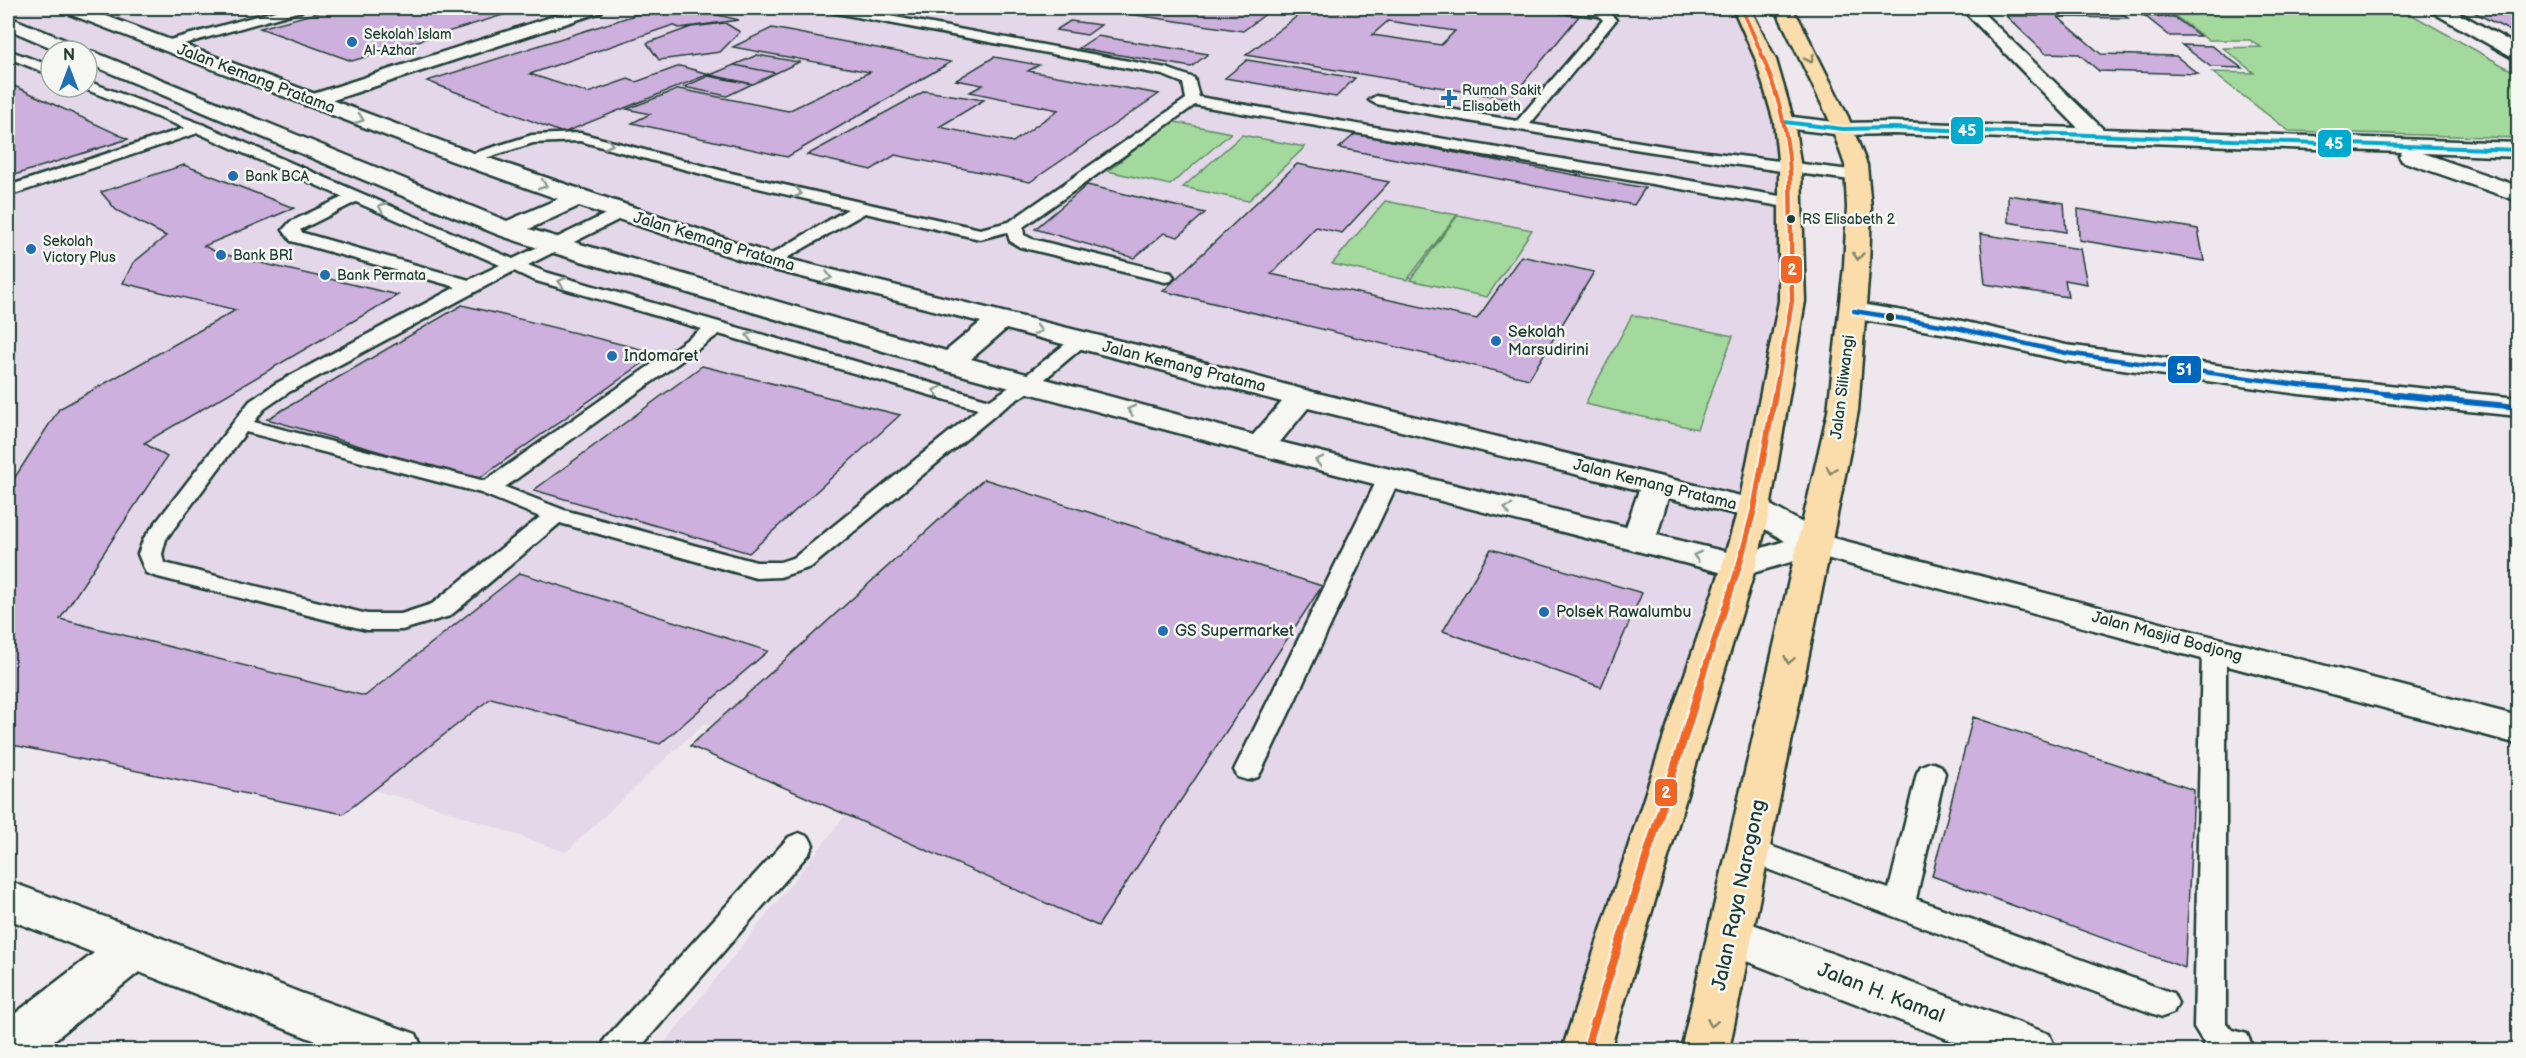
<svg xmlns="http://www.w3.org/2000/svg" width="2526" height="1058" font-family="'Balsamiq Sans',sans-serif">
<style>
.built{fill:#e4d7e9;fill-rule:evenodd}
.green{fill:#a3d99d;stroke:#618b68;stroke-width:1.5}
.building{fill:#cdb0dd;stroke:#1f3d34;stroke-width:1.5;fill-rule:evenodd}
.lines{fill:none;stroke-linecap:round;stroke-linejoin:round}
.service-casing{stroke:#1f3d34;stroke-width:5}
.minor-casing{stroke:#1f3d34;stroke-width:5}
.tertiary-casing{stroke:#1f3d34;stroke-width:5}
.primary-casing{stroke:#1f3d34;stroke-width:5}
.service{fill:#f6f6f2;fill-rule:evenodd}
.minor{fill:#f6f6f2;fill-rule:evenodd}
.tertiary{fill:#f6f6f2;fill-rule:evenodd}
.primary{fill:#fbddab;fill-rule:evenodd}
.bus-1-casing{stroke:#f6f6f2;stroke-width:7}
.bus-2-far1-casing{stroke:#f6f6f2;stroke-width:8}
.bus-2-casing{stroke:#f6f6f2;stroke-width:10}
.bus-3-far3-casing{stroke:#f6f6f2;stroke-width:7}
.bus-3-far2-casing{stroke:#f6f6f2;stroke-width:8}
.bus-3-far1-casing{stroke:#f6f6f2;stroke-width:10}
.bus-3-casing{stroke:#f6f6f2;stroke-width:12}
.bus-1{stroke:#00a9ce;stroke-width:4}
.bus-2-far1{stroke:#0065bd;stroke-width:4.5}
.bus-2{stroke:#0065bd;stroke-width:6}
.bus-3-far3{stroke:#f26522;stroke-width:4}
.bus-3-far2{stroke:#f26522;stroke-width:4.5}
.bus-3-far1{stroke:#f26522;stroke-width:6}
.bus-3{stroke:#f26522;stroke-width:8}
.oneway{stroke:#82856a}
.oneway2{stroke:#8a9a93}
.poi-dot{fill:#1f6fb2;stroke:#f6f6f2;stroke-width:2}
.bus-dot{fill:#1f3d34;stroke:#f6f6f2;stroke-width:2}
.labels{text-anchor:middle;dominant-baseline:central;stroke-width:5;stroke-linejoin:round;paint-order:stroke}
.far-poi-label{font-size:14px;fill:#1f3d34;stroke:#f6f6f2;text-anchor:start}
.bus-label{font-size:14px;fill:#1f3d34;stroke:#f6f6f2;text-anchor:start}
.street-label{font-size:16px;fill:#1f3d34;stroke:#f6f6f2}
.poi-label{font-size:16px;fill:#1f3d34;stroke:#f6f6f2;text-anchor:start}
.near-street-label{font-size:20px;fill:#1f3d34;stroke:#f6f6f2}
.line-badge{stroke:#f6f6f2;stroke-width:2}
.badge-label{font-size:16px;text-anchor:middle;font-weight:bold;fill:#fff}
</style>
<rect width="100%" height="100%" fill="#eee8ee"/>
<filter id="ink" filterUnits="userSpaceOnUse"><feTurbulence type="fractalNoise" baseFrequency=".0167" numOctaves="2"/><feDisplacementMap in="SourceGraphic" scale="12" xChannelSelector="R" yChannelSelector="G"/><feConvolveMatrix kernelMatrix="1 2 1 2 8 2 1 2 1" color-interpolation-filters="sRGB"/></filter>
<g filter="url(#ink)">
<path class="built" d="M8,8H1742L1766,60L1784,122L1775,160L1798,361L1603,1050H659L869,786L704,723L566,852L433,806L8,694ZM51,51H87V87H51Z"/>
<path class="green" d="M2131,8H2400L2518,74V138L2289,131L2212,72L2254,73L2223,48L2261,47L2250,40H2208L2175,16H2142Z
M1170,121L1231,133L1170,185L1108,171Z
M1242,135L1305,147L1248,201L1183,187Z
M1385,201L1457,215L1407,280L1332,264Z
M1458,215L1532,230L1487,297L1410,280Z
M1632,315L1733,336L1697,429L1585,404Z"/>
<path class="building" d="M335,8H526L352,61L260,28Z
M657,8H689L739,20L679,28L673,25L530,74L588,93L628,79L636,82L680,66L709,74L563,133L427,81Z
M1089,8H1261L1272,9L1243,31Z
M1308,8H1520L1579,16L1510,99L1246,55ZM1388,21L1455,31L1441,45L1372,35Z
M2028,8H2115L2128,18L2058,17L2101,54L2176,56L2198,74L2099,71L2079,54L2045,53L2006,16H2038Z
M2466,8H2507L2518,13V35Z
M2145,16L2174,17L2200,36H2170Z
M1070,21L1101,25L1087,35L1056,30Z
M725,23L740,32L720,52L659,60L647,43L691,27Z
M772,28L951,62L787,157L632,123L650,114L627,109L679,89L788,111L870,72L733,47Z
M1097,36L1208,54L1191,67L1079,48Z
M2182,45L2212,46L2242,68L2211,67Z
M757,55L799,62L776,73L734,65Z
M994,57L1039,65L1028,71L1159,94L1030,182L895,155L871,170L807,155L925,91L984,100L939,127L1013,142L1058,110L970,92L983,85L956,80Z
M1247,60L1355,78L1336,97L1225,78Z
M734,65L776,73L753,84L710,75Z
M708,76L752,84L727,96L684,87Z
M8,83L128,139L8,177Z
M1355,134L1645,188L1634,205L1339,148Z
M1297,164L1389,182L1342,233L1316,227L1271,274L1477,319L1521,256L1594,272L1529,379L1163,291Z
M184,165L294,208L204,246L218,253L398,295L144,443L167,457L60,619L365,696L520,573L768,651L660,744L491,698L343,814L8,744V488L59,409L236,310L123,283L133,263L166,236L116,210L101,192Z
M1087,185L1205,213L1178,237L1164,233L1134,258L1035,229Z
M2008,195L2064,203L2066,232L2008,222Z
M2078,209L2198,229L2204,261L2079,240Z
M1980,234L2080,249L2087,284L2065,280L2068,297L1985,284Z
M462,305L657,353L477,480L267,419Z
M702,366L900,415L749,553L534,490Z
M984,479L1322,586L1098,926L690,746Z
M1491,549L1642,593L1601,687L1443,631Z
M1973,717L2194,790L2185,968L1932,876Z"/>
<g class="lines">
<defs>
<path id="service" d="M286,8H303L301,11L170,48H162L160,45L162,42Z
M831,8H847L1166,68L1194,78L1199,97L1791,198L1799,203L1791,208L1195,105L1023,227L1024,235L1032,239L1171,273L1174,277L1171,281L1165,282L1020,247L1010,241L1007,232L980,239L865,213L771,267L765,266L762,262L765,258L848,209L724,180L580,141L533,143L470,163L463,159L465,156L532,135L580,133L731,173L980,229L1009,222L1186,99L1183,83L1163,75L836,13L832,12Z
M1555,8L1603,9L1607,10L1616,20L1530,124L1676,148L1858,171L1866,176L1858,181C1696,161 1536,134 1376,104L1369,100L1376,96L1517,121L1603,20L1599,16L1561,12Z
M8,50L51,66V75L8,58Z
M87,81L204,125L513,259L614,210H626L628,213L626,216L528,265L545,272L990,400L1020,380L1074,337H1088L1090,341L1034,388L1000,411L811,567L780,577L756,578L560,523L450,616L402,630H367L154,576L146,573L138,554L144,538L250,401L275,384L456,287L291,241L283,230L290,222L343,197L198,133L8,196V186L185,128L82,88L87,87ZM356,202L500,265L469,280L303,233L300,230ZM514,271L533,280L702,329L485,481L254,422L264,409L289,392ZM719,334L978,409L795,557L780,562H756L564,510L505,487ZM246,432L481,493L540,517L432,604L401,614H367L164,563L162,554L166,539Z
M1389,472L1397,473L1400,478L1262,770L1258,777L1248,780L1238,777L1234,770L1378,478L1381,473Z
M2214,640L2223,643L2226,649V1023L2239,1038L2243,1050H2208L2194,1027L2202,649L2205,643Z
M1931,762L1941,766L1945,773L1916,899L2173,993L2178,1003L2173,1013L2162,1017L1738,858L1733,850L1738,842L1748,838L1889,889L1917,773L1921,766Z
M799,833L809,837L813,845L809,853L638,1050H601L605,1039L789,837Z"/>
<path id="minor" d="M579,8H604L601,12L318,105H304L301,101L304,97Z
M1961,8H1978L2103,129L2518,143V157L2423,153L2518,186V201L2402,161L2399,156L2402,152L1893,134L1843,135L1784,128L1777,126L1774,122L1777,118L1784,116L1843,123L1893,122L2078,128Z
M2429,8H2450L2518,46V59L2511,57L2432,12Z
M1854,303L1953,319L2066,345L2299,376L2518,398V416L2299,394L2066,361L1953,335L1845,317L1841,311L1845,305Z
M8,881L151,934L301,993L416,1034L423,1050H339L139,972L42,1050H8V1019L94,953L8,919Z
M1731,916L2049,1034L2056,1050H1976L1715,949L1708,935L1715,921Z
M2226,1028L2247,1034L2254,1050H2202L2209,1034Z"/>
<path id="tertiary" d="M61,8H85L468,151L780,257L1173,354L1309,391L1765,502L1826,536L2518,716V744L1815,555L1739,577L1249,452L939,369L937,367L544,250L499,235L383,188L87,63V51H59L8,29V18L14,19L82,47L84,51L94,52L507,221L558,199L452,161L64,12ZM579,206L762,267L981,322L946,351L529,229ZM1006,329L1282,402L1253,435L971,359ZM1308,408L1639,490L1626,527L1280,442ZM1668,498L1743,516L1785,541L1739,555L1657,535Z"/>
<path id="primary" d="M1733,8H1750L1776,60L1794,122L1801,169L1805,301L1770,509L1756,566L1610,1050H1562L1672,712L1722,566L1738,509L1779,301V169L1774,122L1756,60Z
M1775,8H1791L1799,19L1848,117L1867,165L1871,208L1869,266L1858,411L1729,1050H1681L1828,411L1844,266L1847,208L1845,165L1828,117Z"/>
</defs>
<use href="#service" class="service-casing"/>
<use href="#minor" class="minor-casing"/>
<use href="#tertiary" class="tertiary-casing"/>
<use href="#primary" class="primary-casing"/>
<use href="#service" class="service"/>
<use href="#minor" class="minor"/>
<use href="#tertiary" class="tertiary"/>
<use href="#primary" class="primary"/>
<defs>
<path id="bus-1" d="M1784,122L1843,129L1893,128L2518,150"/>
<path id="bus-2-far1" d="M1854,311L1953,327L2066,353L2299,385L2401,395"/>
<path id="bus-2" d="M2386,394L2518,407"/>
<path id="bus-3-far3" d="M1741,8C1766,60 1788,114 1790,173"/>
<path id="bus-3-far2" d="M1775,395L1792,301L1790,171"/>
<path id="bus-3-far1" d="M1700,684L1739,566L1754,509L1775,394"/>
<path id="bus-3" d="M1586,1050L1701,683"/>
</defs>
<use href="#bus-1" class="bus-1-casing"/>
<use href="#bus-2-far1" class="bus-2-far1-casing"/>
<use href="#bus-2" class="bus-2-casing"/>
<use href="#bus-3-far3" class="bus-3-far3-casing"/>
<use href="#bus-3-far2" class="bus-3-far2-casing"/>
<use href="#bus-3-far1" class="bus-3-far1-casing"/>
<use href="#bus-3" class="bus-3-casing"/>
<use href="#bus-1" class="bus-1"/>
<use href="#bus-2-far1" class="bus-2-far1"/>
<use href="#bus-2" class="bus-2"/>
<use href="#bus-3-far3" class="bus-3-far3"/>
<use href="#bus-3-far2" class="bus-3-far2"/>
<use href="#bus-3-far1" class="bus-3-far1"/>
<use href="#bus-3" class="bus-3"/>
</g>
<defs><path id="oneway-chevron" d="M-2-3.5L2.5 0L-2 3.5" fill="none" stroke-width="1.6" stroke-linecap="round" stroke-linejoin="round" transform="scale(1.5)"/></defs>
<g class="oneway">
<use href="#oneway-chevron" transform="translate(1810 59) rotate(64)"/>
<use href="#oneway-chevron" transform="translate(1858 256) rotate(94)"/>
<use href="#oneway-chevron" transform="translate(1831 470) rotate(102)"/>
<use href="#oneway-chevron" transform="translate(1789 660) rotate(102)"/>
<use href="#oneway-chevron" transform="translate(1712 1023) rotate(102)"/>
</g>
<g class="oneway2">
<use href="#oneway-chevron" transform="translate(360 119) rotate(20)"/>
<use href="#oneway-chevron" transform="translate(609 144) rotate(15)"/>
<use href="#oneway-chevron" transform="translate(543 185) rotate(20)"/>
<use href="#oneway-chevron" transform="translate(798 193) rotate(13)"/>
<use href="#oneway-chevron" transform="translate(382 207) rotate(-156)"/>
<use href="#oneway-chevron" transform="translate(828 277) rotate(14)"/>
<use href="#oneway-chevron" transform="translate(562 282) rotate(-164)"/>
<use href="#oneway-chevron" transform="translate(1038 330) rotate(14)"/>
<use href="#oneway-chevron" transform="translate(750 336) rotate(-164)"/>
<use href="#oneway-chevron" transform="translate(937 391) rotate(-164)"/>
<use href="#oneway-chevron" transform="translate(1131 410) rotate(-165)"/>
<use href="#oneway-chevron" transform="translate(1319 461) rotate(-166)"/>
<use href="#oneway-chevron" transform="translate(1508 509) rotate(-166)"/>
<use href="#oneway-chevron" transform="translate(1697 556) rotate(-166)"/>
</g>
</g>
<g class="poi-dot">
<circle cx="352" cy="42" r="6"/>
<path d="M1446 89h6v6h6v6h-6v6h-6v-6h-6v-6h6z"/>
<circle cx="233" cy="176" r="6"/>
<circle cx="31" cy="249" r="6"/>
<circle cx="221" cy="255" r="6"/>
<circle cx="325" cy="275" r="6"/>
<circle cx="1496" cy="341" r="6"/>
<circle cx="612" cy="356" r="6"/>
<circle cx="1544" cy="612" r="6"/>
<circle cx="1163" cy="631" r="6"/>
</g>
<g class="bus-dot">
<circle cx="1791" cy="219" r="5"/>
<circle cx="1890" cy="317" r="5"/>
</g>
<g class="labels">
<g class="far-poi-label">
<text x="364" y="34">Sekolah Islam<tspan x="364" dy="16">Al-Azhar</tspan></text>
<text x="1462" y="90">Rumah Sakit<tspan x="1462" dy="16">Elisabeth</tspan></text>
<text x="245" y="176">Bank BCA</text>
<text x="43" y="241">Sekolah<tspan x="43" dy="16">Victory Plus</tspan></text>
<text x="233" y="255">Bank BRI</text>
<text x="337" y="275">Bank Permata</text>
</g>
<g class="bus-label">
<text x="1802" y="219">RS Elisabeth 2</text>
</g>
<g class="street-label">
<text transform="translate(256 79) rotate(21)">Jalan Kemang Pratama</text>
<text transform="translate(714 242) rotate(17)">Jalan Kemang Pratama</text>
<text transform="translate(1184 367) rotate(14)">Jalan Kemang Pratama</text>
<text transform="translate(1843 387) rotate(-83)">Jalan Siliwangi</text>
<text transform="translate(1655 485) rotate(14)">Jalan Kemang Pratama</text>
<text transform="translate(2167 637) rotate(15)">Jalan Masjid Bodjong</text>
</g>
<g class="poi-label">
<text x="1508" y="332">Sekolah<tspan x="1508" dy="18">Marsudirini</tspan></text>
<text x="624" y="356">Indomaret</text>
<text x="1556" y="612">Polsek Rawalumbu</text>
<text x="1175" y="631">GS Supermarket</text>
</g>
<g class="near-street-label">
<text transform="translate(1739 895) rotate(-78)">Jalan Raya Narogong</text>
<text transform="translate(1881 993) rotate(21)">Jalan H. Kamal</text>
</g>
</g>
<g class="line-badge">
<rect x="1950" y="116" width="34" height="29" rx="6" fill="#00a9ce"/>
<rect x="2317" y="129" width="35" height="29" rx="6" fill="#00a9ce"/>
<rect x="1780" y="255" width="23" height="29" rx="6" fill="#f26522"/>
<rect x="2167" y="355" width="35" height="29" rx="6" fill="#0065bd"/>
<rect x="1654" y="778" width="24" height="29" rx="6" fill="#f26522"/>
</g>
<g class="badge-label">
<text x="1967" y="136">45</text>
<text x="2334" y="149">45</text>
<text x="1792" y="275">2</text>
<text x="2184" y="375">51</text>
<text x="1666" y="798">2</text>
</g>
<rect width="2526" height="1058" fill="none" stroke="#f6f6f2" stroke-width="30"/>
<rect x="15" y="15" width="2496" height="1028" fill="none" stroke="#1f3d34" stroke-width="2" filter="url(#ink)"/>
<g transform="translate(69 69)"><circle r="28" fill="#f6f6f2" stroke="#a0aca6" stroke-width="1.5"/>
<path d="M0-4.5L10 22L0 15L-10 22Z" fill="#1f6fb2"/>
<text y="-9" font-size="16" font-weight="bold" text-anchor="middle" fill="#1f3d34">N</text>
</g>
</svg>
